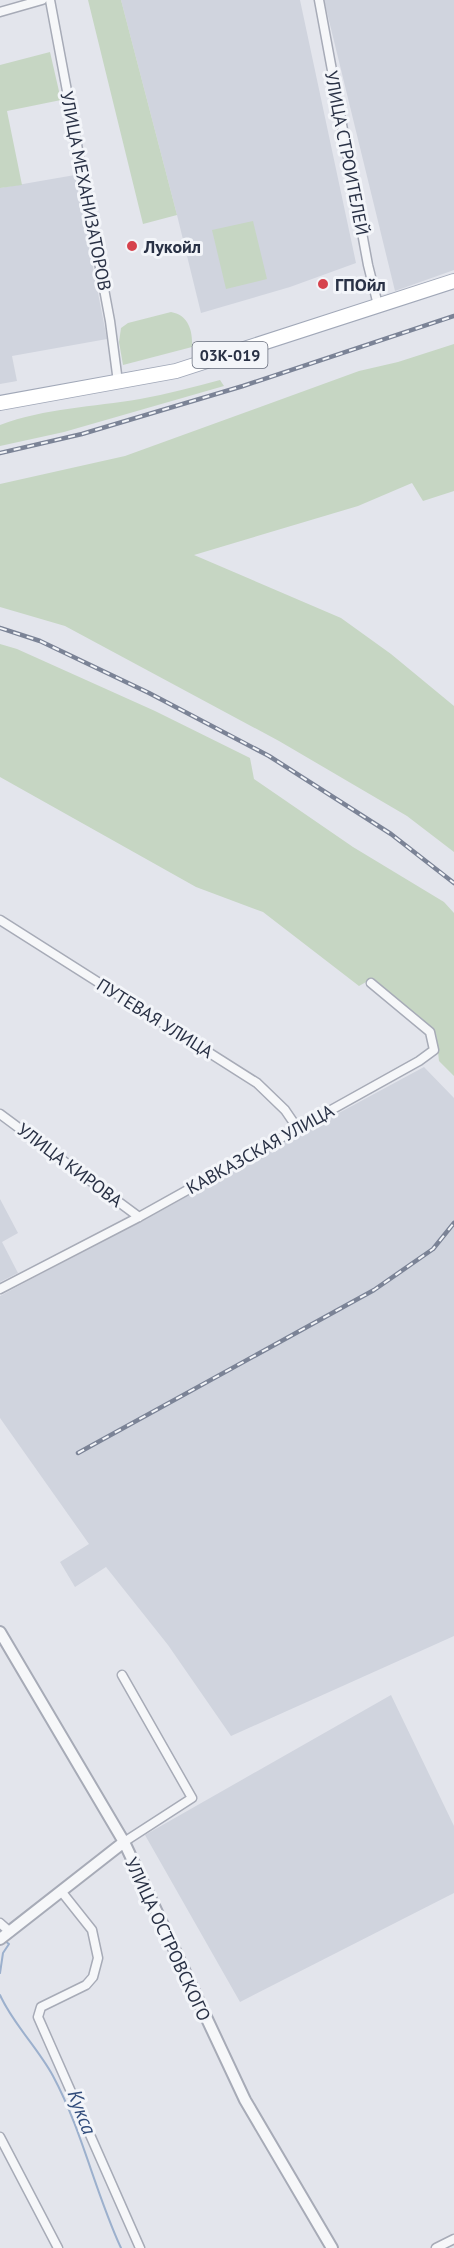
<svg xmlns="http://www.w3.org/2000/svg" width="454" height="2248" font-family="'PT Sans',sans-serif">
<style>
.built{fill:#d0d4de}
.green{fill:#c6d6c3}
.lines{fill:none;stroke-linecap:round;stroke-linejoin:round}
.stream{stroke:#9cb0cd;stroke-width:2}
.minor-casing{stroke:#a7abb7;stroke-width:11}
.tertiary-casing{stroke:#a7abb7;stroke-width:14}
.primary-casing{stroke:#a1a8b8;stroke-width:16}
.minor{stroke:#f6f7f9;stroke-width:8}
.tertiary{stroke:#f6f7f9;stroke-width:10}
.primary{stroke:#fff;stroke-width:14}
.rail-casing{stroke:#7b8396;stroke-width:4.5}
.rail{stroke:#f3f5f9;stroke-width:2;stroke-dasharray:7;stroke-linecap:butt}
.poi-dot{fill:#d6424c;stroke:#f3f5f9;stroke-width:2}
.labels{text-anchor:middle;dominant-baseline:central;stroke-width:6;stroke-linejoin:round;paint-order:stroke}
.shield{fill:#f3f5f9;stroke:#666c7b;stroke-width:1.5}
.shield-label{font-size:16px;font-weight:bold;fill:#293145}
.street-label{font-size:18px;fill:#293145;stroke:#f3f5f9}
.poi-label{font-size:18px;font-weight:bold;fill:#293145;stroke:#f3f5f9;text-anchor:start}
.water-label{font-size:20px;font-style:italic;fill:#314c7b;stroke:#f3f5f9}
</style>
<rect width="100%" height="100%" fill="#e3e5ec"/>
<path class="built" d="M121,0H300L356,263L290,287L201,313L177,215Z
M324,0H454V270L395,291Z
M75,175L107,339L12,356L17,381L0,384V188Z
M424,1067L454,1098V1636L231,1736L168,1645L106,1567L75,1587L60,1562L89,1544L0,1418V1296Z
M0,1199L18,1233L2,1242L18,1273L0,1282Z
M391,1695L454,1826V1893L240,2002L145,1835Z"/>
<path class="green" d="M88,0H121L177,215L143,224Z
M50,52L61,100L7,111L22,185L0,188V65Z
M253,221L267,279L226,289L212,230Z
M171,312C188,315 193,330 192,347L123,365L119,342L121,328L128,323Z
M454,344V491L423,501L412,483L358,506L194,555L341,618L391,654L454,706V852L407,816L279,741L65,626L0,607V484L125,456L359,371L398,362Z
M220,380L224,386L64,432L0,446V425C45,408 93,407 140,399C167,394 194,387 220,380Z
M0,644L17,649L155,711L250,758L254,779L353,847L444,902L454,913V1076L439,1061L436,1034L373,978L359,986L263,912L196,887L0,777Z"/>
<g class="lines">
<path class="stream" d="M0,1973L3,1953L9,1944L5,1941
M0,1995C13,2024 38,2048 53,2076C82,2130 95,2192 121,2248"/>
<defs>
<path id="minor" d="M50,0L110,321L118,382
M319,0L368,265L378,305
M0,12L42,0
M0,920L257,1083L285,1110L298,1129
M0,1114L139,1217
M0,1289L139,1217L419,1061L434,1050L430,1032L371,983
M122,1675L192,1798L124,1842
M61,1891L92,1930L98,1958L93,1977L86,1985L41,2007L38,2017L140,2248
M0,1923L10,1932
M0,2137L58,2248
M436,2248L454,2239"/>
<path id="tertiary" d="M0,1632L124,1842L245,2100L332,2248
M0,1939L124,1842"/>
<path id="primary" d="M0,403L176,371L454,281"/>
</defs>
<use href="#minor" class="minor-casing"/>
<use href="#tertiary" class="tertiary-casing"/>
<use href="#primary" class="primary-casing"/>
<use href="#minor" class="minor"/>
<use href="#tertiary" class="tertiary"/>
<use href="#primary" class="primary"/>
<defs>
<path id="rail" d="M0,453L82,434L243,386L454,316
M0,628L40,641L149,693L269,756L391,834L454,883
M78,1453L374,1290L433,1249L454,1223"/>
</defs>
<use href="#rail" class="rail-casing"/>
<use href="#rail" class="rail"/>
</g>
<g class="poi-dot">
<circle cx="132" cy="246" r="6"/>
<circle cx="323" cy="284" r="6"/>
</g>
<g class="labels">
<rect class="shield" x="192.5" y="342" width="75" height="26" rx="4.5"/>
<g class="shield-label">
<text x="230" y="355">03К-019</text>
</g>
<g class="street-label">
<text transform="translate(347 153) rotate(79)">УЛИЦА СТРОИТЕЛЕЙ</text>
<text transform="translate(86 191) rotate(79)">УЛИЦА МЕХАНИЗАТОРОВ</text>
<text transform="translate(155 1018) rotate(32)">ПУТЕВАЯ УЛИЦА</text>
<text transform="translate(260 1149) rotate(-29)">КАВКАЗСКАЯ УЛИЦА</text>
<text transform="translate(70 1165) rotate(37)">УЛИЦА КИРОВА</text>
<text transform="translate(168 1939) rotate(65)">УЛИЦА ОСТРОВСКОГО</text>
</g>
<g class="poi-label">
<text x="144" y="246">Лукойл</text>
<text x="335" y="284">ГПОйл</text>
</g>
<g class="water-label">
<text transform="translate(82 2112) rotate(69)">Кукса</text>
</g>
</g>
</svg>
